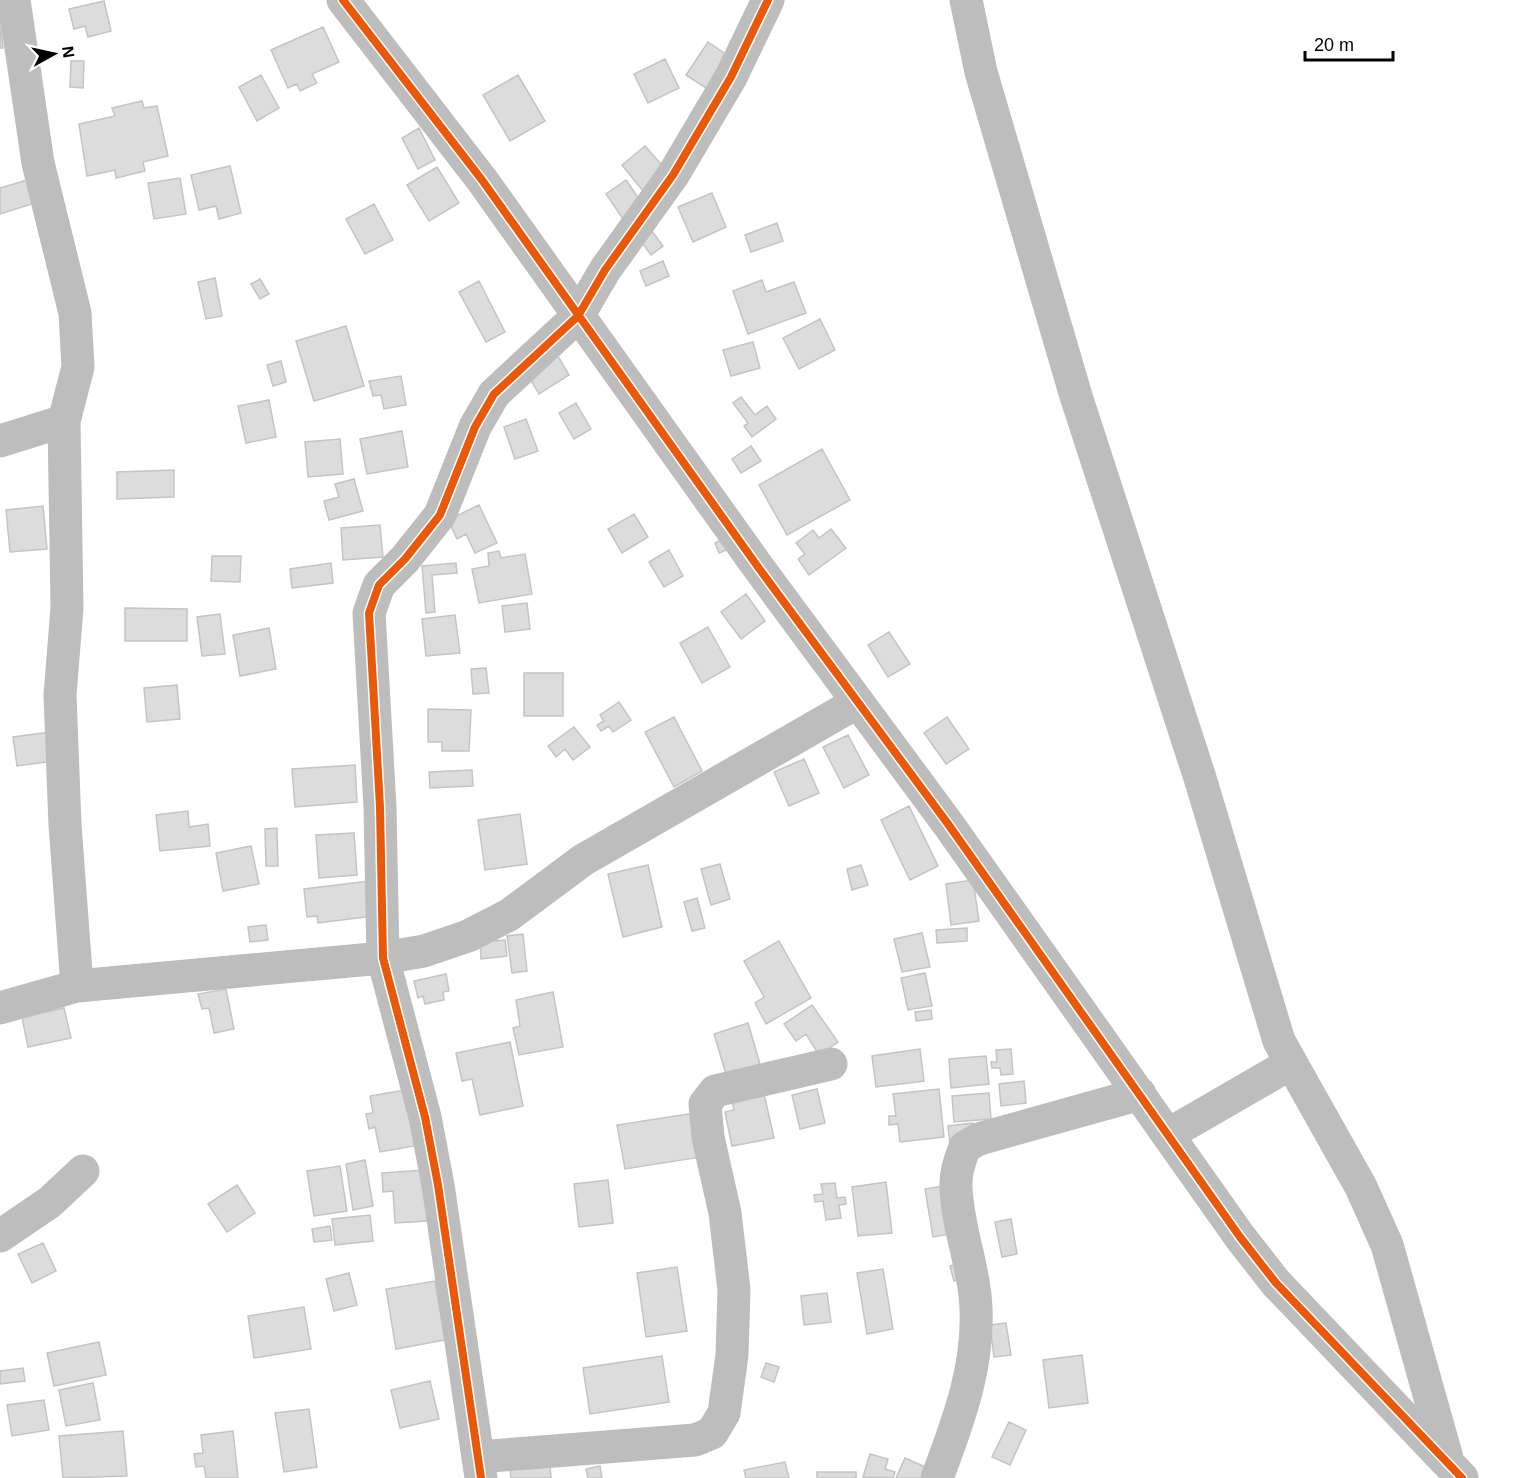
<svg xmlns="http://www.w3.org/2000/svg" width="1521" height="1478" font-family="Helvetica,sans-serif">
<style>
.building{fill:#dcdcdc;stroke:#c4c4c4;stroke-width:1.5}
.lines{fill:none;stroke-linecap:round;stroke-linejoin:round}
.minor{stroke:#bdbdbd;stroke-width:33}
.cycleway-casing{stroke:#fff;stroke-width:11}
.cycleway{stroke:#e8590c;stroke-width:8}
</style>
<rect width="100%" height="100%" fill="#fff"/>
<path class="building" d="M104,1L111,31L88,37L85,26L74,29L69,9Z
M0,18L3,48H0Z
M323,27L339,62L312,74L317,83L300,91L297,84L288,88L271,50Z
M708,42L733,59L712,92L686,75Z
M665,59L679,88L648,103L634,74Z
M71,61H84L83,88L70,87Z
M261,75L279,108L257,121L239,87Z
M518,75L545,121L510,141L483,95Z
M142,101L144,108L157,106L168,156L143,162L145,171L116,178L115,170L87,176L79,124L115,116L112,108Z
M419,128L435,160L418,169L402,138Z
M645,146L667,171L643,191L622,165Z
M230,166L241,213L219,219L216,206L199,210L191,175Z
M437,167L459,203L429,221L407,185Z
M34,178L41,201L0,214V188Z
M180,178L186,214L154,219L148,183Z
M626,180L643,205L623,219L606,194Z
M712,193L726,227L693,242L678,207Z
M374,204L393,240L365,254L346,219Z
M640,215L663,246L651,255L628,224Z
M777,223L783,241L751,252L745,235Z
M663,261L669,276L646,286L640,271Z
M215,278L222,316L206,319L198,282Z
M260,279L269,294L260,299L251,284Z
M762,280L766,292L794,282L806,313L748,334L733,291Z
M479,281L505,332L486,342L459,292Z
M820,319L835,350L799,369L783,338Z
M346,326L364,386L314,401L296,341Z
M753,342L760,368L731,376L723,350Z
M556,353L569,375L539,394L526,372Z
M281,361L286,382L273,386L267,365Z
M401,376L406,405L384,409L381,395L373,396L369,381Z
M741,397L755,415L767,406L776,419L752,437L744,426L748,423L733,403Z
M269,400L276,437L246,443L238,406Z
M576,403L591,429L574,439L559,413Z
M526,419L538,451L515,459L504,427Z
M402,431L408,467L367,474L360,439Z
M340,439L343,474L308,477L305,442Z
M751,446L761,461L741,473L732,459Z
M822,449L850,500L787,535L759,485Z
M174,470V497L117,499V472Z
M354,479L363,511L329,520L324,501L339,497L335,484Z
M479,505L497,543L475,553L466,534L457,539L448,520Z
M43,506L47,549L10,552L6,510Z
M634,514L648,537L622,553L608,529Z
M380,525L383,557L343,560L341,528Z
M831,529L846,548L809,575L798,559L805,554L796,543L813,530L819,538Z
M728,537L733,547L719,553L715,543Z
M669,550L683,576L664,587L649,562Z
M499,551L501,558L525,554L532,594L479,603L472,569L489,566L488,553Z
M212,556H241L240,582L211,581Z
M331,563L333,583L292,588L290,569Z
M456,563L457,573L432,575L435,612L426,613L422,566Z
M746,594L765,621L741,639L721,612Z
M527,603L530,629L505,632L502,606Z
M125,608L187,609V641H125Z
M220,614L225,654L202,656L197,617Z
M455,615L460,653L426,656L422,619Z
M708,627L730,667L702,683L680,643Z
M269,628L276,669L240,676L233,635Z
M889,632L910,664L888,677L868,645Z
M486,668L489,693L473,694L471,669Z
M524,673H563V716H524Z
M177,685L180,719L147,722L144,688Z
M619,702L631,720L613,732L609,726L601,731L597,725L604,721L600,715Z
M428,709L471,710L469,751H442V742H428Z
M674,717L702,771L674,787L645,732Z
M947,717L969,749L946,764L924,733Z
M574,727L590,747L573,760L565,749L556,757L548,746Z
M50,732L54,761L17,766L13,737Z
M848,735L869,775L844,788L823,747Z
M804,759L819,793L789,806L774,772Z
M355,765L357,802L295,807L292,769Z
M472,770L473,786L430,788L429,772Z
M909,806L938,866L910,880L881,820Z
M188,811L189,827L208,824L210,846L160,851L156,815Z
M520,814L527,864L485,870L478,820Z
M277,828L278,866H266L265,829Z
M354,833L357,875L319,878L316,835Z
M251,846L259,884L223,891L216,853Z
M720,864L730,899L711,905L701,869Z
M648,865L662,927L623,937L608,874Z
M861,865L868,885L852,890L847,869Z
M973,880L979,921L951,925L946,884Z
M369,881L373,916L318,923L317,916L307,917L304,889Z
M697,898L705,928L692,931L684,902Z
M266,925L268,940L250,942L248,927Z
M967,928V941L937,943L936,930Z
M922,933L930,967L902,972L894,939Z
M523,934L527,971L512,973L507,936Z
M505,940L507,956L481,959L480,942Z
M779,941L811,998L766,1024L755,1003L764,997L744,961Z
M925,973L932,1006L908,1010L901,978Z
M446,974L449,991L443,992L444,1000L425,1004L423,996L418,998L414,981Z
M226,989L234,1029L214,1033L209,1008L202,1009L198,994Z
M553,992L563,1047L519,1055L513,1028L520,1026L516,1000Z
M812,1005L838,1042L819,1055L806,1034L796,1041L784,1024Z
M64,1008L71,1038L28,1047L22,1017Z
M931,1010L932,1019L916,1021L915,1012Z
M748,1023L760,1064L726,1074L714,1034Z
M510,1042L523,1106L480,1115L472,1079L462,1081L456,1053Z
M920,1049L924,1081L876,1087L872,1056Z
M1011,1049L1013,1074L1001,1075L1000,1068H992L991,1062H997L996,1050Z
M986,1056L989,1084L951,1088L949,1059Z
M1024,1081L1026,1103L1001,1106L999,1084Z
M410,1089L420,1145L380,1152L375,1127L369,1129L366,1114L373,1113L370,1096Z
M817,1089L825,1123L800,1129L792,1095Z
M939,1089L944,1137L900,1142L898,1124L889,1125V1116H896L893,1094Z
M989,1093L991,1119L954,1122L952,1096Z
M764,1094L774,1138L732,1146L725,1112L734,1110L732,1101Z
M694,1113L701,1157L625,1169L617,1125Z
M973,1123L977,1158L952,1161L948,1126Z
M365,1160L373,1206L353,1210L346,1164Z
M340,1166L347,1211L314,1216L307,1171Z
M425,1170L428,1221L395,1223L393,1191L383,1192L382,1173Z
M608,1180L613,1223L579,1227L574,1184Z
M886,1182L892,1233L858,1236L852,1187Z
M835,1183L837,1198L845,1197L846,1204L839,1205L841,1218L826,1220L823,1201L815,1202L814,1195L823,1194L821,1184Z
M237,1185L255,1213L227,1232L208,1204Z
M942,1186L950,1234L933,1237L925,1189Z
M370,1215L373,1241L335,1245L332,1219Z
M1011,1219L1017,1254L1002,1257L995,1222Z
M330,1226L332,1240L314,1242L312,1229Z
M43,1243L56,1271L32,1283L18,1254Z
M964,1262L967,1277L954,1281L950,1266Z
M677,1267L687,1331L646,1337L637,1273Z
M883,1269L893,1329L867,1334L857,1273Z
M349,1273L357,1305L334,1311L326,1279Z
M435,1281L445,1340L396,1349L386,1289Z
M827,1293L831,1322L804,1325L801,1296Z
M304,1307L311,1349L254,1358L248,1316Z
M1006,1323L1011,1355L994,1357L990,1325Z
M99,1342L106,1375L54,1386L47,1353Z
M1082,1355L1088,1403L1049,1408L1043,1360Z
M662,1356L669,1402L590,1414L583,1368Z
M766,1363L779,1367L774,1382L761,1377Z
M23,1368L25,1381L0,1384V1371Z
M430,1381L439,1419L400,1428L391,1390Z
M93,1383L100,1420L66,1426L59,1390Z
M44,1400L49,1430L12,1436L7,1405Z
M309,1409L317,1467L284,1472L275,1413Z
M1009,1422L1026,1430L1010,1465L992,1457Z
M123,1431L127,1476L63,1478L59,1436Z
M233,1431L238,1478H206L204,1466L196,1467L194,1454L203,1453L201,1435Z
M870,1454L888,1459L885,1469L895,1472L893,1478L863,1477Z
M549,1456L551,1478H511L509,1460Z
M905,1458L932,1470L929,1478H896Z
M785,1462L789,1478H746L744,1470Z
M600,1466L602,1478H588L586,1469Z
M817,1472H856V1478H817Z"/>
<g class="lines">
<path class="minor" d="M14,0L38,163L75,313L78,367L64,421L67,608L60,695L65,825L77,986
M343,0L482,180L758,567L948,824L1240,1237L1276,1283L1462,1478
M966,0L981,72L1076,396L1200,778L1279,1041L1361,1187L1387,1245L1447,1458
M0,441L64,421
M0,1008L77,986L383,958L424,951L468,936L509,915L583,860L858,702
M1169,1134L1290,1064
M0,1236L50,1202L83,1171
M478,1457L695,1440L712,1433L724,1413L732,1355L734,1290L725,1213L708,1137L705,1104L715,1091L831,1064
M481,1478L438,1185L425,1117L383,958L380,807L369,613L379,585L405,559L440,515L475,427L494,394L578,316L605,270L673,175L731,77L768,0
M937,1478C959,1420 982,1359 975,1295C971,1259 957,1223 956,1187C955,1173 960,1159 965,1147L979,1139L1140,1094"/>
<defs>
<path id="cycleway" d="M343,0L482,180L758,567L948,824L1240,1237L1276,1283L1462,1478
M481,1478L438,1185L425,1117L383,958L380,807L369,613L379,585L405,559L440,515L475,427L494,394L578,316L605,270L673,175L731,77L768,0"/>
</defs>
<use href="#cycleway" class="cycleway-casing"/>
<use href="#cycleway" class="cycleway"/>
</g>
<g transform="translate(54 54) rotate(82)" stroke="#ffffff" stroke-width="4.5" paint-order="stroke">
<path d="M0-4.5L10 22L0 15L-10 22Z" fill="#000000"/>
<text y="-9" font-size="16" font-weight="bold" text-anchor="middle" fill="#000000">N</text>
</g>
<path d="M1305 51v9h88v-9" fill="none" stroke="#000000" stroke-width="3"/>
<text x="1314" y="51" font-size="18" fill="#000000" stroke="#ffffff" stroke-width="4.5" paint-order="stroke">20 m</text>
</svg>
